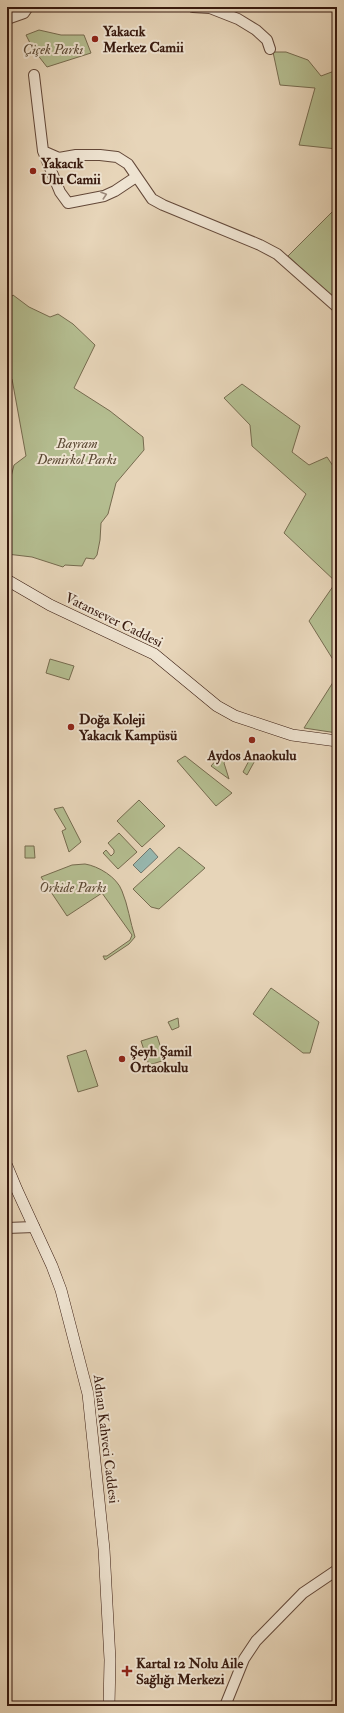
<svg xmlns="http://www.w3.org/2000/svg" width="344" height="1713" font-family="'IM FELL Double Pica',serif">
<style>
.green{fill:#b4bd90;stroke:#766b4f}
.water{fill:#97b8b0;stroke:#71786f}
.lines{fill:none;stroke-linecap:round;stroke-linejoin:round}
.tertiary-casing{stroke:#634839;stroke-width:12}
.secondary-casing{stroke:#37190e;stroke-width:12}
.tertiary{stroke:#efe4d2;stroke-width:10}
.secondary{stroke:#efe4d2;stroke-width:11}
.oneway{stroke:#9c897a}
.poi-dot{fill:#8f2418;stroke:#efe4d2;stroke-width:1.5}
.labels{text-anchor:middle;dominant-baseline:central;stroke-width:4;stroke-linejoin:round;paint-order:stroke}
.poi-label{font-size:14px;font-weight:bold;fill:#37190e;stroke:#efe4d2;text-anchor:start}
.park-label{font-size:14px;font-style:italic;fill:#5c4a35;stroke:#efe4d2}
.street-label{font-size:14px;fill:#37190e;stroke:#efe4d2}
</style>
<rect width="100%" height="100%" fill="#e7d5b9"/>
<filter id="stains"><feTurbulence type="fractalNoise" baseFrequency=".005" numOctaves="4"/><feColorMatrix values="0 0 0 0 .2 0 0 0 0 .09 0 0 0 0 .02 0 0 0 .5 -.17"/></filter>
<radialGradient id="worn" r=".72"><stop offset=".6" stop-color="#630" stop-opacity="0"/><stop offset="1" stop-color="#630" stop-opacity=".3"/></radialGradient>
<path class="green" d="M39,30L61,35H84L91,53L47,67L33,49L26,35Z
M273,52H286L308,60L321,76L337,70V149L299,145L315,88L280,85Z
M337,207V301L288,256Z
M13,295L29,307L50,317L58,314L73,324L95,345L74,388L110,411L143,437L144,450L116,483L108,514L101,523L100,540L97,555L94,559L86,558L82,566L65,565L63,567L32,557L7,554V493L14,465L26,456L12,379L7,377V302Z
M242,384L300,426L292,452L309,465L327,457L337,472V666L309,621L336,582L284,533L306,494L252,446L250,425L224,398Z
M50,659L74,666L69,680L46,673Z
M337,676V733L304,728Z
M225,750L227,759L224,763L229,779L211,766Z
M253,753L258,755L247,775L243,772Z
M185,756L232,793L216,806L177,761Z
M139,800L165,826L142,847L117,821Z
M63,807L81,842L69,852L62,831L66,829L54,809Z
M119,833L137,852L118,869L103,853L106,850L111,856L114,853V850L108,843Z
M25,846H34L35,858H25Z
M179,847L205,868L159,909L151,907L133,889Z
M85,864C98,866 117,877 122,891C128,905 130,922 135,937L129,944L105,960L103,956H107L130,940L132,935L102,893L67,916L41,877L72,865Z
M271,988L319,1022L310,1053H303L253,1014Z
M178,1018L179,1027L172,1030L168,1022Z
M157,1036L165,1060L149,1065L141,1041Z
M86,1050L98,1086L78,1092L67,1056Z"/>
<path class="water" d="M150,848L158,857L141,873L133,865Z"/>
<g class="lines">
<defs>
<path id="tertiary" d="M193,7L210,8L238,19L256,30L267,40L270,49
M7,19L24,13L28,7
M34,75L43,151L60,192L68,203L104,196L115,191L136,177
M43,151L59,158L76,155H100L117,157L128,164L152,199L163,205L260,245L277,254L337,307
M7,1228L34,1227
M225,1706L244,1659L256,1641L303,1593L337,1570"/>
<path id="secondary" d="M7,580L50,605L154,654L217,706L235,716L292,735L337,741
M7,1166L17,1190L52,1266L61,1290L88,1394L104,1549L110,1660L109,1706"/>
</defs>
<use href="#tertiary" class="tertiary-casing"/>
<use href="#secondary" class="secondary-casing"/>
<use href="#tertiary" class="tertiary"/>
<use href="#secondary" class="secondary"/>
</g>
<defs><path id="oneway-chevron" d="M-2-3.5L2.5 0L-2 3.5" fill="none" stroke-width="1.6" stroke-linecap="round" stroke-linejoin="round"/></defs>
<use class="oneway" href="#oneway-chevron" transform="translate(104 195) rotate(-18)"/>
<g class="poi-dot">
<circle cx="95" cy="39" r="4"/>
<circle cx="33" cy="171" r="4"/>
<circle cx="71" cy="727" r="4"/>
<circle cx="252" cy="740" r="4"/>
<circle cx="122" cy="1059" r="4"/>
<path d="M125 1665h4v4h4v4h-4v4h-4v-4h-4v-4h4z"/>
</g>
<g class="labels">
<g class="poi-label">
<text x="103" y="31">Yakacık<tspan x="103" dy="16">Merkez Camii</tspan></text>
<text x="41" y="163">Yakacık<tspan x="41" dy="16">Ulu Camii</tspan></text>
<text x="79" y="719">Doğa Koleji<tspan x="79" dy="16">Yakacık Kampüsü</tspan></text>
<text x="252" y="755" text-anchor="middle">Aydos Anaokulu</text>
<text x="130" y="1051">Şeyh Şamil<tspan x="130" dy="16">Ortaokulu</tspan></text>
<text x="136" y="1663">Kartal 12 Nolu Aile<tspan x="136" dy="16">Sağlığı Merkezi</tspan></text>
</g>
<g class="park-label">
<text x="53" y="49">Çiçek Parkı</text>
<text x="77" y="443">Bayram<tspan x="77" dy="16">Demirkol Parkı</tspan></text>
<text x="73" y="887">Orkide Parkı</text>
</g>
<g class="street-label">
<text transform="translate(114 620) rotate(26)">Vatansever Caddesi</text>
<text transform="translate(106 1439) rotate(83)">Adnan Kahveci Caddesi</text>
</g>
</g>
<rect width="344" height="1713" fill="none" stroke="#e7d5b9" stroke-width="24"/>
<rect x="8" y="8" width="328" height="1697" fill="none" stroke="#37190e" stroke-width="2"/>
<rect x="12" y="12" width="320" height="1689" fill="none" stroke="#37190e"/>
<rect width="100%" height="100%" filter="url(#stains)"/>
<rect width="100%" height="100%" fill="url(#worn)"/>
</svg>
